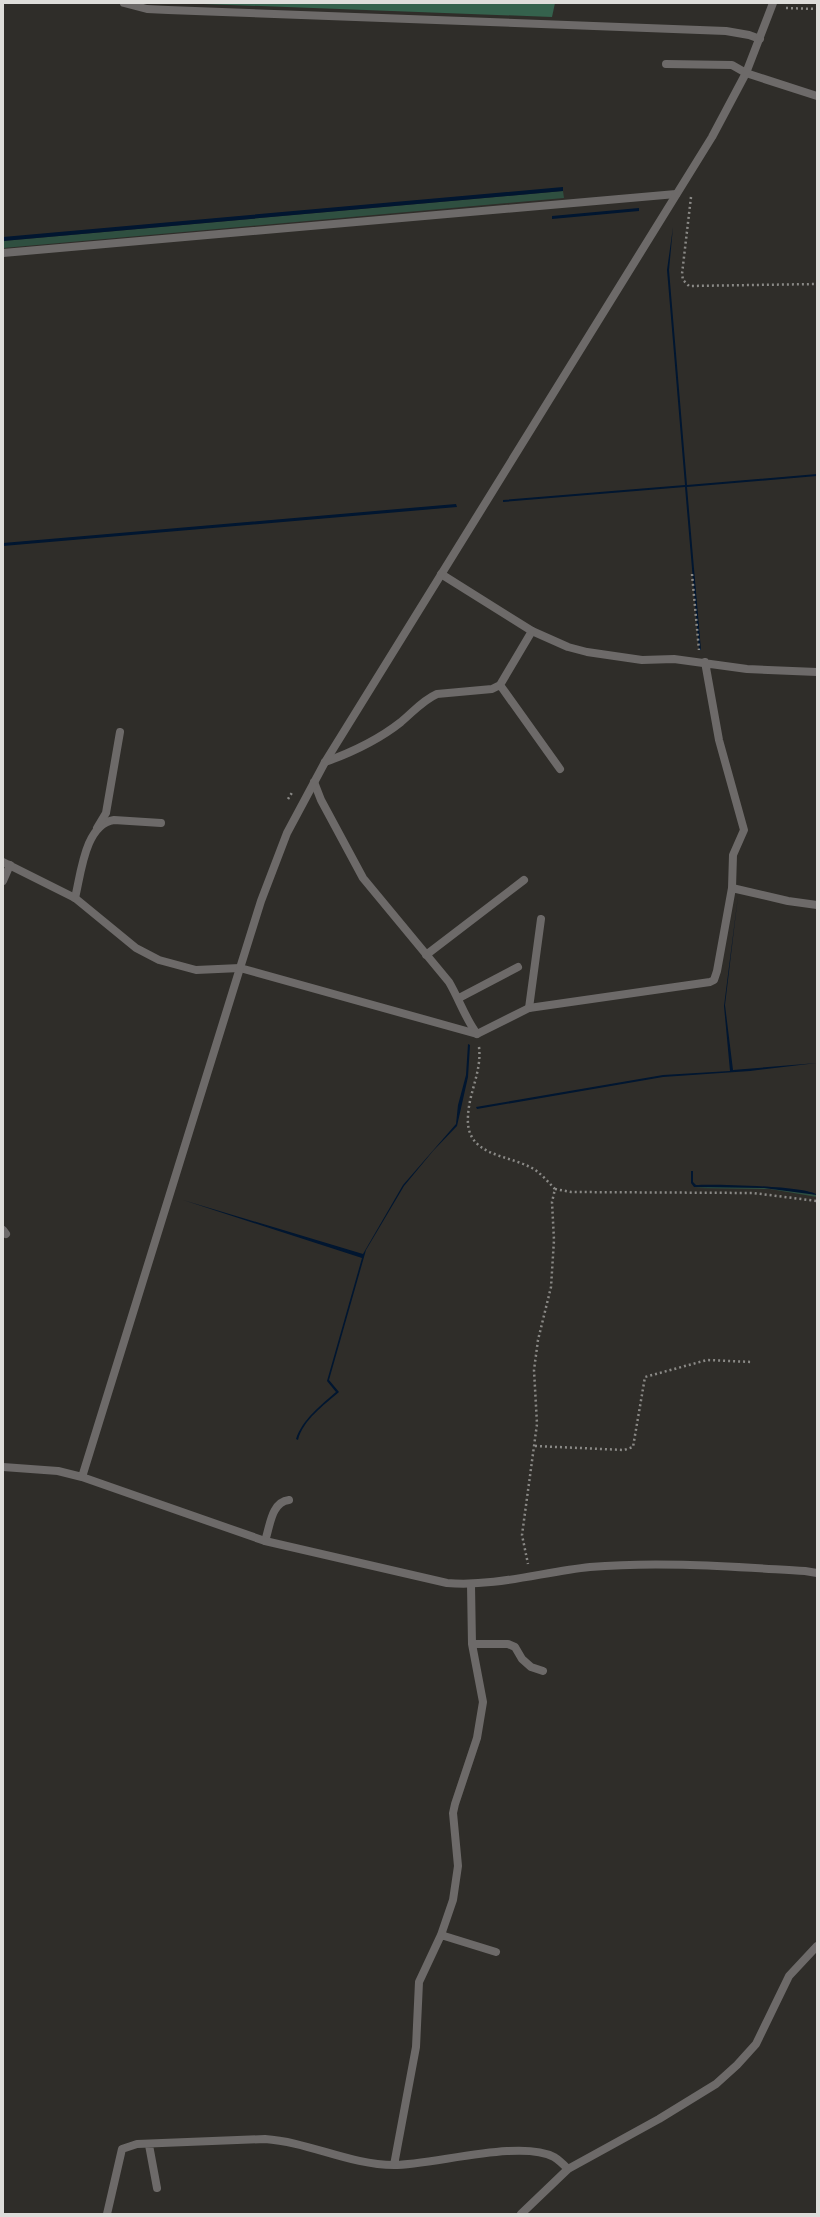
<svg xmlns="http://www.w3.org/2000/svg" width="820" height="2217" font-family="Barlow,sans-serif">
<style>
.green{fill:#2f4f40}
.forest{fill:#35624d}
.water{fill:#011630}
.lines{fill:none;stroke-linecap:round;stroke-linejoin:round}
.path{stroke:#8a8986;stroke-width:2.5;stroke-dasharray:2 3;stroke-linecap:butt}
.service{stroke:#6d6a69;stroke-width:8}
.minor{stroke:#6d6a69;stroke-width:8}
.tertiary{stroke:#6d6a69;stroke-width:8}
</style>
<rect width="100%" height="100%" fill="#2f2d29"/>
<path class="green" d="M563,191L564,198L3,248V241Z
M722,1186C754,1187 786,1188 817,1195V1197L770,1189L694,1188Z"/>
<path class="forest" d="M177,3H555L552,17Z"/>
<path class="water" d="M563,187V191L3,241V237Z
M639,208V211L552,219V216Z
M673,227L669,270L687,485L817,474V476L687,487L701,650H699L685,487L503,502V500L685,485L667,270Z
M456,504L457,507L3,546V543Z
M738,896L725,1005L733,1070L817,1063L750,1071L663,1077L477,1109L476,1107L663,1075L730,1071L724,1006Z
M468,1044L470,1045L468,1077L457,1126L433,1151L404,1186L366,1250L329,1380L339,1392C324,1405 303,1420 298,1440L296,1439C302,1420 322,1404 336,1392L327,1381L362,1258L183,1200L363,1254L403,1185L456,1124L458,1105L466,1075Z
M691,1171H693V1182L696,1185C714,1184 808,1186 817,1195L764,1188L694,1187L691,1183Z"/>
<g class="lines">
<path class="path" d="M786,8L817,9
M691,197L682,274L683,280L689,286L817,284
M692,574L699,650
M288,799L293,791
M479,1047C482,1071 469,1092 468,1116C465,1156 506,1154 532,1168C541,1173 548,1182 555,1189L552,1202L554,1240L551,1287L538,1340L534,1370L537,1424L522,1535L528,1564
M555,1189L571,1192L753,1193L817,1201
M535,1446L624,1450L633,1447L645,1377L707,1360L752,1362"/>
<path class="service" d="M500,685L560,769
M325,762C353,752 377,741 401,722C413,712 423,700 437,694L492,689L500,685L532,631
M314,782L321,800L363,878L449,982C459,999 465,1018 477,1034
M3,881L10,865
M75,898C81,874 85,824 114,820L161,823
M426,955L524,880
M459,998L518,967
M529,1008L541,919
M3,1230L6,1234"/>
<path class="minor" d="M124,3L147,9L168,10L726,31L749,35L760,39
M666,64L732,65L746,73L817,96
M3,253L676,194
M441,574L532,631L568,647L587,652L642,660L674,659L747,669L817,672
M97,828L106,813L120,732
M3,862L75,898L136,948L159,960L196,970L240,968L477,1034L529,1008L710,982L714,980L717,971L732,888L733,855L744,830L719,740L705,662
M732,888L788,901L817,905
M265,1541C270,1527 271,1502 289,1500
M472,1644H508L515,1647L522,1659L531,1667L543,1671
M441,1935L496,1952
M149,2145L157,2188
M394,2165L416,2047L419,1982L441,1935L453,1900L458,1866L453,1813L455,1804L477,1738L483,1702L472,1644L471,1585
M107,2214L122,2149L137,2144L265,2139C309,2142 350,2165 394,2165C433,2165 521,2139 554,2157C559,2160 564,2165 568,2169"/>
<path class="tertiary" d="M3,1467L58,1471L82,1477L265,1541L447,1583C495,1587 542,1572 590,1567C661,1561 734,1567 805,1571L817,1573
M82,1477L240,968L261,901L287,833L325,762L712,137L746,73L773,3
M521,2214L568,2169L659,2119L716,2084L737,2065L756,2044L789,1976L817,1946"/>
</g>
<rect width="820" height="2217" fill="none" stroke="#deddda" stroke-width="8"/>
</svg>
